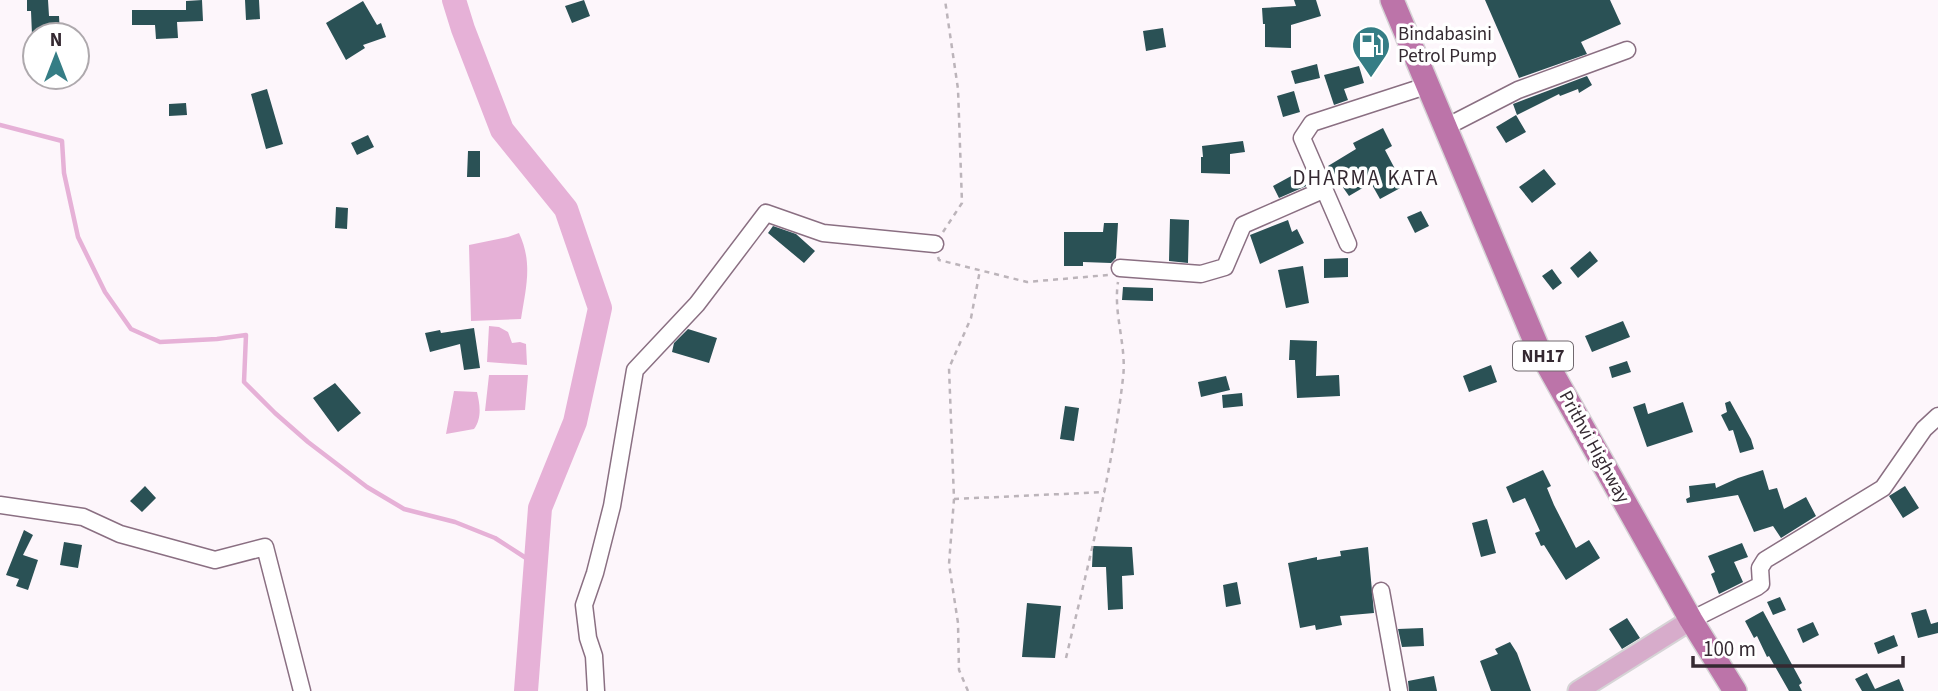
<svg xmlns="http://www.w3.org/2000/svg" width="1938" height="691" font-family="'Source Sans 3',sans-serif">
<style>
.water{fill:#e6b1d7}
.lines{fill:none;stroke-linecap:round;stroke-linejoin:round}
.stream{stroke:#e6b1d7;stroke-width:4.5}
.river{stroke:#e6b1d7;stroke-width:24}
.building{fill:#2a5155}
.minor-casing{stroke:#8a6f82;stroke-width:19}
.major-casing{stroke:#d6d4d6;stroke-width:23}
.highway-casing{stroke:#d6d4d6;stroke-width:26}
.path{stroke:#bcb4ba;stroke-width:2.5;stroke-dasharray:5 5;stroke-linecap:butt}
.minor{stroke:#fff;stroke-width:16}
.major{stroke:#d7accb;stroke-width:19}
.highway{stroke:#bc74a9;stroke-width:23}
.labels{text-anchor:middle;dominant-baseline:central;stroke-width:7;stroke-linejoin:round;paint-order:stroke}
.shield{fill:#fff;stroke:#71696f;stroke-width:2}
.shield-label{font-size:18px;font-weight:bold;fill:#342931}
.poi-label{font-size:19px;fill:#342931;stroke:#fff;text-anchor:start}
.street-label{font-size:19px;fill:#342931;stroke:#fff}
.neighbourhood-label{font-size:21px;letter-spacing:2px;fill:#342931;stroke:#fff}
</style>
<rect width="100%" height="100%" fill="#fdf6fb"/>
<path class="water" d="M519,233C533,263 526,287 521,319L471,321L469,245L508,237Z
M489,326L499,327L508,332L512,343L520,342L526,344L527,365L487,362Z
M489,375H528L525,410L485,411Z
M454,391L477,392C480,405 482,418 474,429L446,434Z"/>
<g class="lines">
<path class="stream" d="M0,125L62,141L64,173L78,237L105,292L131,329L160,342L217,339L246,335L244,382L275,413L308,442L367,487L404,509L455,522L495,538L526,558L534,596"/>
<path class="river" d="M454,0L463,29L502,130L566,209L600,308L575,422L540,508L526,691"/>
</g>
<path class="building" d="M27,0H48L49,16H59L60,35H32L31,11H27Z
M202,0L203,21L177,22L178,38L156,39L155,25H132V10H186V1Z
M245,0H259L260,19L246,20Z
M584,0L590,16L572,23L565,6Z
M1294,0H1316L1321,16L1291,25V48L1265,47V24H1263L1262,8L1296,6Z
M1485,0H1610L1621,24L1581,42L1587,54L1519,78Z
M363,1L377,25L381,23L386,37L363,45L365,48L346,60L326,23Z
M1163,28L1166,47L1146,51L1143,31Z
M1317,64L1320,78L1295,84L1291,71Z
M1359,66L1364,83L1344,89L1348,100L1334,105L1324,75Z
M1587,76L1592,85L1579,93L1578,89L1560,96L1559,94L1517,115L1513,104Z
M267,89L283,144L266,149L251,94Z
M1294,91L1300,112L1283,117L1277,96Z
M186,103L187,115L169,116V104Z
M1516,115L1526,132L1506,143L1496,127Z
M1383,128L1392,146L1385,150L1404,186L1380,199L1371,183L1349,196L1328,166L1356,149L1353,143Z
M368,135L374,147L357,155L351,143Z
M1243,141L1245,152L1230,154V174L1201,173V157H1203L1202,146Z
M468,151H480V177H467Z
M1304,169L1311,184L1279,198L1273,186Z
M1544,169L1556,184L1532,203L1519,187Z
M336,207L348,208L347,229L335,228Z
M1421,211L1429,226L1415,233L1407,217Z
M1170,219L1189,220L1188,263L1169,261Z
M1288,220L1292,232L1297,229L1304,243L1260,264L1250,235Z
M1104,223H1118L1116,258L1111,263L1083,262V266H1064V232H1103Z
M773,226L796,234L815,251L804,263L768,233Z
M1590,251L1598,261L1578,278L1570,268Z
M1348,258V277L1324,278V259Z
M1303,266L1309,303L1286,308L1278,270Z
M1552,269L1562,283L1553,290L1542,276Z
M1123,287L1153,288V301L1122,300Z
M1623,321L1630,337L1592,352L1585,336Z
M474,328L480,368L464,370L460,344L430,352L425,333L440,330L441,333Z
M688,329L717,338L709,363L672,352L674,343Z
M1290,340L1317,341L1316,376L1339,375L1340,396L1297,398L1295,360H1289Z
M1627,361L1631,372L1612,378L1609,367Z
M1491,365L1497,382L1469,392L1463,376Z
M1226,376L1230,390L1201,397L1198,382Z
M335,383L361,413L338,432L313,398Z
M1242,393L1243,406L1223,408L1222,395Z
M1730,401L1751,439L1754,449L1740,453L1733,430L1729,431L1721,415L1727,412L1725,403Z
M1683,402L1693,432L1647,447L1633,407L1645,403L1648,414Z
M1065,406L1079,408L1074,441L1060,439Z
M1543,470L1551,486L1547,488L1554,505L1576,548L1589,540L1600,558L1566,580L1544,545L1541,546L1535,533L1540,531L1525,498L1513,503L1506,487Z
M1763,470L1769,490L1777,488L1784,509L1806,497L1816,516L1781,538L1773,526L1754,532L1738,495L1687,503L1686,499L1690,497L1689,486L1715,483L1716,488L1738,478Z
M145,486L156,498L142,512L130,501Z
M1905,486L1919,508L1903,518L1889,496Z
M1487,519L1496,553L1481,557L1472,523Z
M24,530L33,535L23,555L38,560L28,590L16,586L19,579L6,575Z
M64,542L82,545L78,568L60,565Z
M1742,543L1748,557L1734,562L1743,582L1719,594L1711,574L1715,572L1708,556Z
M1093,546L1132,547L1134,575L1122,576L1123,609L1108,610L1106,567H1092Z
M1368,547L1374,613L1340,616L1342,625L1316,630L1315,625L1300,628L1288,563L1317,557V560L1341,556L1340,551Z
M1237,582L1241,604L1226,607L1223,585Z
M1780,597L1786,610L1773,615L1767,602Z
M1027,603L1061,606L1055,658L1022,657Z
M1926,609L1931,624L1938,622V633L1918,638L1911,613Z
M1763,611L1802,683L1799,685L1802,691H1789L1769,656L1767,657L1757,636L1754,638L1745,621Z
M1627,618L1640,638L1622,649L1609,629Z
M1813,622L1819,635L1803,643L1797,629Z
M1423,628L1424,646L1402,647L1398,629Z
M1894,635L1898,646L1878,654L1874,643Z
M1510,642L1517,653L1531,691H1491L1480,661L1498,654L1495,649Z
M1867,673L1875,689L1899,679L1904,691H1862L1855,679Z
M1434,676L1437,691H1409L1408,681Z"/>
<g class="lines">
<defs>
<path id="minor" d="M1444,128L1518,90L1627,50
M1348,244L1302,138L1312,123L1426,86
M1120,268L1201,274L1225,267L1243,225L1323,190
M0,505L83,517L120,534L215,560L265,547L302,691
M1381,591L1399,691
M1691,620L1757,587L1761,584L1760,568L1765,560L1883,488L1924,429L1938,416
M596,691L594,656L588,638L584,605L595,573L612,506L635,370L697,304L766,213L823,233L935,244"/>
<path id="major" d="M1578,691L1691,620"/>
<path id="highway" d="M1392,0L1537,346L1691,620L1735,691"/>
</defs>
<use href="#minor" class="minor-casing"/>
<use href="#major" class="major-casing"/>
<use href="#highway" class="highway-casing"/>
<path class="path" d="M943,232L962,203L958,89L945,0
M938,257L939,260L1027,282L1108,275
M954,499L1105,492
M1066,658C1088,565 1112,473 1123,378C1127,346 1113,314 1118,282
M968,691L959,670L958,623L949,564L954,499L949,368L971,318L980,270"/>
<use href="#minor" class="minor"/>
<use href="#major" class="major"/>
<use href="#highway" class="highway"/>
</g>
<defs>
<symbol id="fuel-pin" viewBox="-11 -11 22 30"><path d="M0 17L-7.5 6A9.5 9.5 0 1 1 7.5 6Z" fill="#357d85" stroke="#fff"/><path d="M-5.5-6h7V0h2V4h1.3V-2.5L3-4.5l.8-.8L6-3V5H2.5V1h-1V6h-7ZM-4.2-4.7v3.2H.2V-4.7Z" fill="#fff"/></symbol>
</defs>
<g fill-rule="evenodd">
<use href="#fuel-pin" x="1349" y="23" width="44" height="60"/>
</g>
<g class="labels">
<rect class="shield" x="1513" y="341.5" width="60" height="29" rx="5"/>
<g class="shield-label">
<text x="1543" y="356">NH17</text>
</g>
<g class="poi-label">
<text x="1398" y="34">Bindabasini<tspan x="1398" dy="22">Petrol Pump</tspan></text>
</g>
<g class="street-label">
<text transform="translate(1594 447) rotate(61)">Prithvi Highway</text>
</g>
<g class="neighbourhood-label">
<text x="1366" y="178">DHARMA KATA</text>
</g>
</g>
<g transform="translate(56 56)"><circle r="33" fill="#ffffff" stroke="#aea9ad" stroke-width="2"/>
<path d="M0-5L12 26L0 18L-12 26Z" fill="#357d85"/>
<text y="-10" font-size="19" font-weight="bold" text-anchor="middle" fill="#342931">N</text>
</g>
<path d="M1693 656v10h210v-10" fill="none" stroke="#342931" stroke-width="3.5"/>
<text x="1703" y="656" font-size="21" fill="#342931" stroke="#ffffff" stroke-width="5" paint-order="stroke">100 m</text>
</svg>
